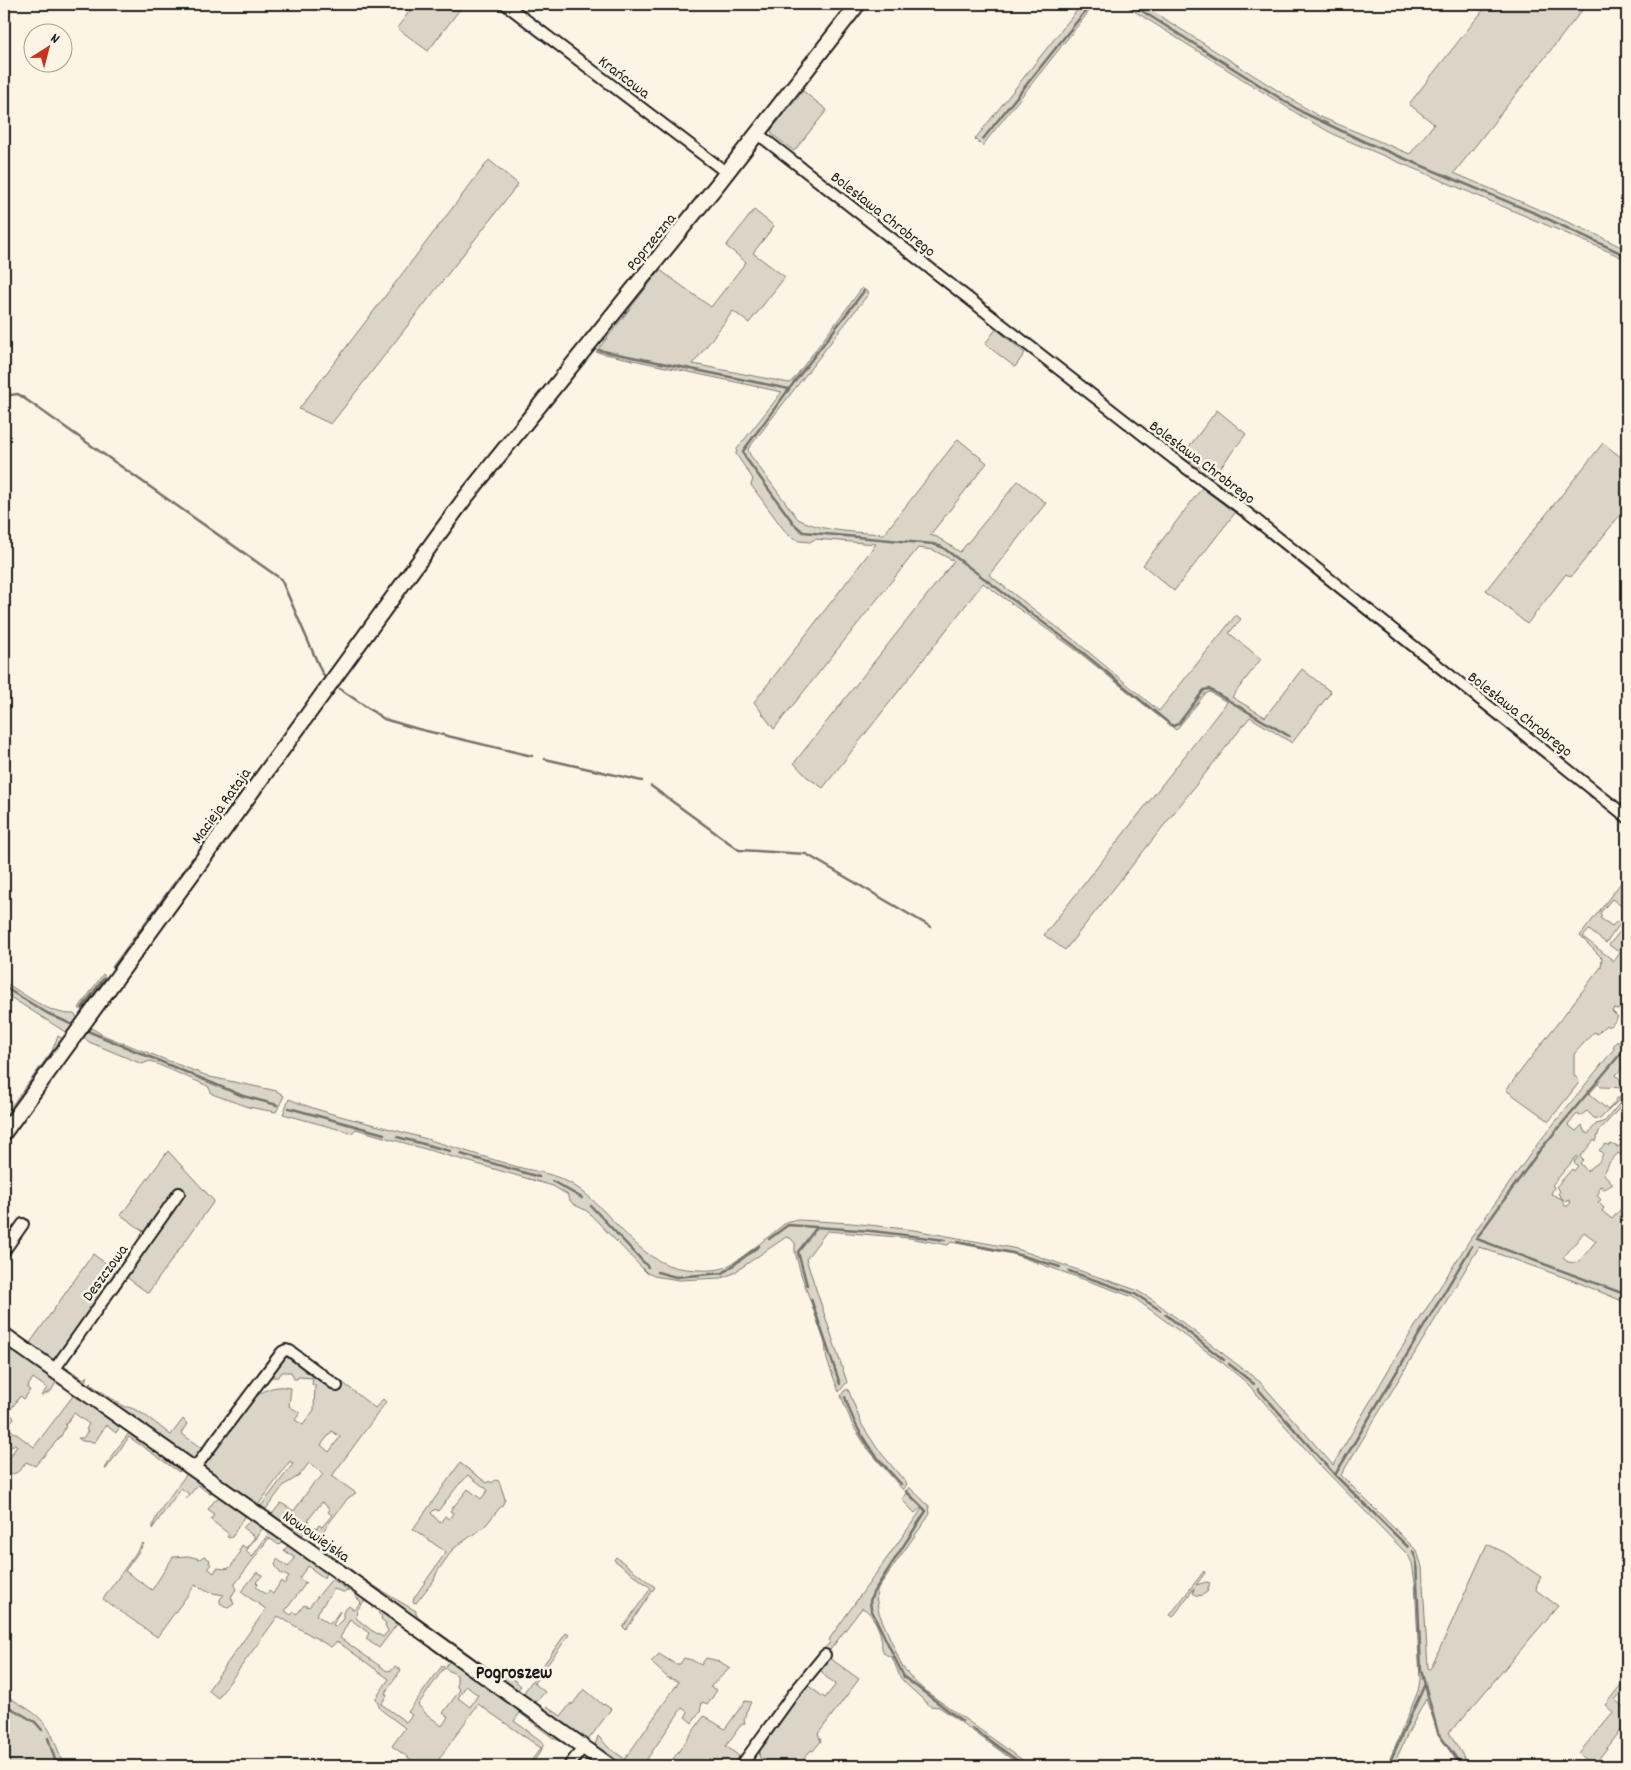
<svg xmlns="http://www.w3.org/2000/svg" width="1631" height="1770" font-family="Dekko,sans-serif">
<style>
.green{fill:#dbd5c8;stroke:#7c7872;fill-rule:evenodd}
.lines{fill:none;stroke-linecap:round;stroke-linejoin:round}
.stream{stroke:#75726c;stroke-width:2.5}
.street-casing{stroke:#1c1c1c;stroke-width:14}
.secondary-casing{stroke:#1c1c1c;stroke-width:18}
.street{stroke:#fcf5e5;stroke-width:10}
.secondary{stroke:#fcf5e5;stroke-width:14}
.labels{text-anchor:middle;stroke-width:5;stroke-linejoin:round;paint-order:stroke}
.street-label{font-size:16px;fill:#1c1c1c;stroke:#fcf5e5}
.quarter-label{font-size:19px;font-weight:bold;fill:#1c1c1c;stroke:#fcf5e5}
</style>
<rect width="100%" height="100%" fill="#fcf5e5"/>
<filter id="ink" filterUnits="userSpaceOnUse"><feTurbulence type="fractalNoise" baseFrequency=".02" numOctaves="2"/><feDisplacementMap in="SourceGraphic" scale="10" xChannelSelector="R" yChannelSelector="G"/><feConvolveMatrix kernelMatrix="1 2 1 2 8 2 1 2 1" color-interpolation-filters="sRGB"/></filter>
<g filter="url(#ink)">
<!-- green -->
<g class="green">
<polygon points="415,4 464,4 428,51 397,28"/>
<polygon points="1082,4 1095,4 982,146 975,139"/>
<polygon points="1123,4 1141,4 1318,116 1410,154 1434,124 1409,104 1488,4 1587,4 1454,173 1593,233 1627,250 1627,260 1610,252 1337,136 1306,119"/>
<polygon points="803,91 827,110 794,151 773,135 771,130"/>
<polygon points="489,160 518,184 331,424 299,409"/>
<path d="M754 210 774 226 753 253 785 277 749 323 733 311 693 364 789 383 793 380 862 288 869 293 748 449 750 455 798 519C824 532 856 532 884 534L958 439 987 463 930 535 937 537 960 552 1018 481 1046 503 989 575 1079 644 1159 711 1236 615 1241 619 1229 633 1261 659 1232 697 1265 717 1302 669 1331 692 1292 743 1250 717 1065 950 1044 935 1227 702 1210 692 1205 694 1176 730 1076 650 983 583 823 788 807 777 794 763 954 561 933 550 918 548 774 729 754 702 876 544 815 539 810 542 799 541 787 534 751 485 753 479 736 454 737 449 782 392 596 352 660 270 711 307 746 262 726 246Z"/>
<polygon points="996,329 1025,353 1015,367 985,344"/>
<polygon points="1217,410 1246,434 1213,477 1183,455"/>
<polygon points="1603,443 1627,462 1627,506 1571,577 1566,574 1527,624 1486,590"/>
<polygon points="1202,488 1235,513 1174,591 1143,565"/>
<polygon points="1521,739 1627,823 1627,826 1599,801 1590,797 1585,790 1520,741"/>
<polygon points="1627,875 1627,905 1624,908 1612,899 1600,913 1602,916 1600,918 1612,926 1617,921 1620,924 1606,943 1589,930 1583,937 1614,961 1620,953 1609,945 1622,929 1625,931 1627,929 1627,1010 1622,1006 1618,1010 1615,1008 1612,1011 1618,1017 1611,1026 1610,1025 1608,1027 1606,1025 1597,1034 1594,1032 1574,1054 1574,1075 1579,1081 1578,1084 1549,1121 1506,1090 1601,967 1602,958 1580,936"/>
<polygon points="103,974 108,980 87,1010 83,1012 79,1008"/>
<path d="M4 982C25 994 49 1015 74 1014L80 1020 71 1032 67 1033 4 993Z"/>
<polygon points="91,1028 105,1036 210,1077 277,1091 284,1096 276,1112 248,1107 212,1094 208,1086 150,1061 142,1064 89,1042 84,1037"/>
<path d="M1627 1033V1066L1625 1065 1616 1075 1627 1088 1601 1087 1598 1084 1589 1094 1608 1110 1616 1101 1615 1099 1627 1095V1097L1620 1099 1600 1119 1594 1118 1587 1111 1580 1116 1577 1114 1568 1125 1576 1131 1582 1125 1584 1131 1588 1134 1596 1124 1605 1121 1619 1104 1627 1100V1103H1624L1599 1131 1596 1142 1594 1140 1580 1157 1583 1160 1580 1163 1587 1171 1599 1162 1603 1154 1599 1150 1606 1144 1609 1146 1611 1144 1618 1147 1627 1137V1157L1624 1154 1622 1156 1618 1153 1609 1163 1604 1174 1613 1184 1603 1190 1602 1186 1599 1187V1192L1597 1195 1601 1200 1598 1202 1604 1208 1602 1211 1612 1219 1627 1202V1303L1577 1282 1479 1247 1341 1475 1417 1551 1422 1567 1428 1668 1430 1669 1432 1666 1487 1544 1504 1552 1541 1577 1537 1584 1536 1590 1558 1606 1455 1727 1449 1732 1469 1766H1460L1439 1735 1426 1699 1409 1731 1393 1766H1387L1418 1691 1420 1680 1415 1582 1412 1563 1408 1555 1319 1464 1247 1383 1224 1364 1133 1297 1013 1254 951 1242 948 1245 909 1238 827 1231 806 1259 847 1382 839 1392 827 1360 825 1343 801 1274 795 1252V1243L790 1238 786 1237 732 1274 721 1278 679 1280 654 1276 647 1273 587 1211 573 1204 568 1198V1195L553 1186 356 1129 352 1133 283 1114 289 1099C324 1114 362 1121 398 1131 436 1141 474 1154 511 1165 529 1171 549 1172 566 1181 609 1202 635 1265 686 1269 697 1270 709 1271 720 1269 733 1267 775 1231 788 1221L798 1220 851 1223 914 1230 1002 1246 1017 1249 1136 1290 1153 1300 1260 1382 1333 1465 1399 1352 1476 1230 1539 1142 1614 1049 1613 1047 1616 1042H1619ZM1577 1156 1578 1157 1574 1162 1578 1166 1574 1171 1572 1169 1556 1187 1560 1191 1558 1194 1566 1202 1568 1200 1571 1202 1568 1206H1565L1562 1199 1551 1194 1554 1187 1552 1185ZM1584 1232 1596 1241 1582 1258 1576 1263 1568 1262 1563 1258Z"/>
<polygon points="58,1036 63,1039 64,1043 4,1125 4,1116 52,1051"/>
<polygon points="168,1151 214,1201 148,1293 125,1276 153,1238 121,1215"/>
<polygon points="93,1254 117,1272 58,1355 62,1365 84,1379 88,1375 85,1381 81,1382 4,1328 6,1326 30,1343"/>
<path d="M4 1343 57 1381 51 1391 41 1396 47 1388 33 1378 27 1388 30 1390 25 1398 24 1399 20 1396 9 1412 14 1418 7 1427 34 1447 73 1396 78 1399 80 1396 121 1425 116 1433 106 1425 95 1442 82 1441 78 1438H83L88 1431 86 1430 89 1424 74 1413 65 1425 66 1426 61 1436 35 1466 26 1462C21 1471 15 1475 4 1476V1466L17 1446 15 1444 4 1451V1383L7 1377 4 1375Z"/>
<path d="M285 1356 333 1391 342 1382 375 1408 383 1399 386 1402 332 1476 356 1493 348 1498 320 1535 314 1546 307 1543 311 1533 315 1527 317 1528 319 1525 322 1527 332 1515 328 1512 330 1509 322 1502 308 1520 309 1521C302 1528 306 1532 301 1538L294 1534V1529L290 1526 288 1528 275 1520V1516L272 1514 281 1503 294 1511 315 1481 317 1482 323 1474 309 1463 299 1476 284 1485 266 1509 261 1506 293 1464 290 1461 259 1504 255 1501 252 1503 205 1470V1461L244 1408 247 1407C254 1397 265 1388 278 1387 282 1386 288 1388 291 1388L289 1406 300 1413 295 1420 303 1425 314 1410 315 1385H312L313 1378 298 1377 297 1379H294L291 1372H282L278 1377H270ZM332 1431 340 1437 329 1452 321 1445Z"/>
<path d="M92 1382 90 1384 125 1407C137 1406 161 1428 171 1435L183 1419 187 1424 181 1433 205 1451 193 1463 174 1447 172 1443 165 1439 162 1440 134 1419V1416L130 1413 126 1415 87 1386 88 1384Z"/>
<polygon points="848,1389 862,1425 877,1448 907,1484 903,1490 868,1449 853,1426 841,1396 844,1391"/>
<polygon points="129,1433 134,1434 165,1458 167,1457 181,1468 179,1472 129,1437 106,1469 105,1469 112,1455"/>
<path d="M460 1463 487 1483 489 1481 492 1483 495 1480 499 1481 505 1499 503 1504 485 1526 453 1549 437 1572 434 1580 416 1603 413 1602 414 1598 446 1552 413 1529ZM468 1475 488 1490 481 1499 468 1489 450 1511 453 1513 449 1519 445 1516 440 1523 431 1513 435 1509 438 1511 460 1483H461Z"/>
<path d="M188 1472 211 1489 210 1494 198 1485 186 1499 189 1494 181 1488 152 1529C156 1511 177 1488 188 1472Z"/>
<path d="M909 1487 929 1506 930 1514 878 1588 876 1597 879 1613 902 1666 913 1680 924 1690 1031 1766H1021L948 1713 939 1707 930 1706 905 1683 900 1677 892 1657C890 1656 886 1655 885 1654 880 1649 883 1643 881 1638 880 1629 871 1611 862 1608L830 1650 824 1654 821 1651 829 1644 830 1638 922 1509 921 1508 915 1513 902 1500Z"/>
<polygon points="220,1497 245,1515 232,1537 229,1538 227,1537 229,1534 211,1520 214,1514 208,1509 216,1499"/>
<path d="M252 1518 273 1535 275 1534 284 1540 279 1545 269 1538 235 1584V1587L236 1589 231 1597 234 1604 228 1608 220 1603V1599L224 1595 213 1593 195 1585 157 1637 103 1599 143 1543 144 1544 125 1571 152 1590 173 1557 188 1556 200 1559 204 1556 210 1560 209 1563 211 1564 208 1568 214 1573 217 1568C234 1571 230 1565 240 1553L239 1551 242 1545 246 1548 255 1537 243 1528ZM263 1528 269 1533 252 1557 246 1551Z"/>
<path d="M289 1545 326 1572 324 1578 308 1566 299 1578 306 1583 285 1611 291 1615 294 1612 297 1614 304 1605 309 1607 332 1579 349 1591 343 1592 334 1589 316 1615 330 1624 340 1611 333 1625 336 1626 343 1619V1612L349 1606 354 1610 361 1602 354 1595 362 1596 374 1605 372 1609 373 1606 364 1601 357 1610 356 1618 371 1630 383 1637 388 1631 385 1625 386 1623 381 1619 382 1617 378 1613 381 1610 514 1705 519 1712 526 1714 575 1749 574 1751 566 1744 553 1738 520 1713 514 1721 544 1743 541 1751 530 1766H527L541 1748 478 1704 439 1759 436 1766H420L392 1746 405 1728 380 1709 376 1698 389 1679 338 1642 335 1643 331 1647 278 1616 218 1698 208 1690 266 1609 241 1592 257 1572 263 1575 256 1582 258 1584 256 1587 266 1594 269 1591 273 1594 281 1581 284 1584 289 1577 283 1574H281L275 1565 277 1559 288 1567 295 1558 284 1550ZM350 1619 369 1633 366 1639 379 1648 398 1623 449 1662 445 1667 442 1666 408 1712 412 1715 406 1722 381 1704 387 1696 385 1693 401 1670 395 1666 392 1670 387 1671 340 1638ZM444 1668 457 1675V1687L460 1690 443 1713 448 1717 442 1726 424 1712V1711L418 1705ZM466 1686 478 1695 470 1707 458 1698Z"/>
<polygon points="318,1545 361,1577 390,1596 416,1611 416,1614 419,1618 498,1675 502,1669 521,1686 516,1692 477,1665 476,1660 467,1653 464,1655 409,1617 409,1613 403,1609 400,1610 319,1552"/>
<polygon points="616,1557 655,1587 626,1630 623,1627 651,1588 614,1560"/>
<polygon points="1204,1571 1205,1573 1196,1585 1206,1582 1210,1583 1207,1592 1202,1595 1197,1596 1193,1593 1194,1588 1173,1617 1170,1615"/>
<polygon points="566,1633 569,1635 534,1683 545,1692 533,1705 523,1698 525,1691"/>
<polygon points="659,1654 675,1664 680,1664 684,1658 692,1660 701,1665 706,1658 719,1661 730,1668 710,1687 717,1690 708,1704 702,1702 700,1712 692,1723 685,1717 688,1712 682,1708 645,1762 649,1766 618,1766 594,1748 598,1736 609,1748 625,1759 678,1683 678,1681 668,1678 651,1662"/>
<polygon points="827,1656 859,1679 818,1734 821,1741 813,1751 811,1750 798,1766 771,1766 759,1757 760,1750 804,1688 807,1685 825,1698 836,1684 826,1677 819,1668"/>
<polygon points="1627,1677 1627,1685 1615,1700 1627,1710 1627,1727 1623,1732 1621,1730 1594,1765 1596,1766 1593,1766 1579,1753 1613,1712 1605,1705"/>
<polygon points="584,1689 603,1705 604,1704 611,1709 589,1739 580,1740 546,1715 545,1708 547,1706 561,1716 571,1703 572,1705"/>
<path d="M4 1695C44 1717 50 1722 63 1766H4Z"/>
<polygon points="745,1701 751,1702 746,1712 744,1720 745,1723 740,1726 726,1746 739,1756 735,1766 706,1766 710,1758 704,1766 668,1766 704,1716 725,1729"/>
</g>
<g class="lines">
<!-- stream -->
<g class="stream">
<polyline points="1131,4 1302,112 1365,142 1537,214 1627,256"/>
<polyline points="983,139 1091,4"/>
<polyline points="646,262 659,246"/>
<polyline points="598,350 789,389 743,451 745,457 794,524 803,532 933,544 942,547 1076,647 1171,725 1174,726 1179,723 1204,690 1209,689 1289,736"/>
<polyline points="789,389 864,291"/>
<polyline points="4,404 10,395 18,394 281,579 322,673 326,677"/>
<polyline points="460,492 501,442"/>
<polyline points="351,644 452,503"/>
<polyline points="340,689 384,719 418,729 532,756"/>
<polyline points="280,742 331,670"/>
<polyline points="545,759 642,781"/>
<polyline points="651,786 739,850 806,854 931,927"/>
<polyline points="201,847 228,812"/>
<polyline points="113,967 193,858"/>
<polyline points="4,987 47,1013 75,1026"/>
<polyline points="82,1008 104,978"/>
<polyline points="90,1032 243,1096 277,1105"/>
<polyline points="289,1108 384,1134"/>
<polyline points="397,1137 450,1151"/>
<polyline points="461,1154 539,1177"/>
<polyline points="552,1181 582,1198"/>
<polyline points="591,1206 648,1267"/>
<polyline points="769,1239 788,1225 872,1231 945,1240"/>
<polyline points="1476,1239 1540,1150 1627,1046"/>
<polyline points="1477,1239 1627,1295"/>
<polyline points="958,1242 1013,1253 1060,1267"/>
<polyline points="1069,1271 1135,1294 1160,1310"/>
<polyline points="657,1272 676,1277 723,1273 759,1246"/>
<polyline points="807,1285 798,1252 817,1227"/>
<polyline points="811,1299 840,1384"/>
<polyline points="1165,1314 1224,1360"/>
<polyline points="1229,1364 1254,1384"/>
<polyline points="1258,1389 1335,1475 1408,1547"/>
<path d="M845 1397C857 1436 874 1455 901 1484"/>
<polyline points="1335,1475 1472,1246"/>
<polyline points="906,1491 926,1511 873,1593 870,1601 871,1609 904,1677 962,1721"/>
<polyline points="1413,1552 1416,1559 1421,1670 1438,1733 1462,1766"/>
<polyline points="4,1704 35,1722 42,1730"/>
<polyline points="972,1728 1025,1766"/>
<polyline points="48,1738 57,1766"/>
<polyline points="1388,1766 1425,1684"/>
</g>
<!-- street casing -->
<g class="street-casing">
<g id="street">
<polyline points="505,4 727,173"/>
<polyline points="758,134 1174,459 1246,512 1627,817"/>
<polyline points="4,1251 23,1224"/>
<polyline points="54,1370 179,1193"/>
<polyline points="194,1469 282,1352 286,1350 290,1351 337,1386"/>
<polyline points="569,1766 583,1747"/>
<polyline points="741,1766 793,1694 825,1655"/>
</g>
</g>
<!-- secondary casing -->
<g class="secondary-casing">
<g id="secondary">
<polyline points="4,1133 465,498 717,185 858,4"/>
<polyline points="4,1335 335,1569 610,1766"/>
</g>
</g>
<!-- street -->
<use href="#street" class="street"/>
<!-- secondary -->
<use href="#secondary" class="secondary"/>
</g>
</g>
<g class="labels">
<!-- street labels -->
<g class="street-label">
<text transform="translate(625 76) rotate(37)" y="6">Krańcowa</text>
<text transform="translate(884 213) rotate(38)" y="6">Bolesława Chrobrego</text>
<text transform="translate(650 241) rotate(-51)" y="6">Poprzeczna</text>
<text transform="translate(1203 461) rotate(37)" y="6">Bolesława Chrobrego</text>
<text transform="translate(1521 713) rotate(38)" y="6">Bolesława Chrobrego</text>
<text transform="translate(220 805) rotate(-54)" y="6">Macieja Rataja</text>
<text transform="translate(104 1272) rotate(-54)" y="6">Deszczowa</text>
<text transform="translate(317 1535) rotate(35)" y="6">Nowowiejska</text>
</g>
<!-- quarter labels -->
<g class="quarter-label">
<text x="514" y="1678">Pogroszew</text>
</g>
</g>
<!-- margin -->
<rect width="1631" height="1770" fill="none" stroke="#fcf5e5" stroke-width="20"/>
<rect x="10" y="10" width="1611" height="1750" fill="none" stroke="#1c1c1c" stroke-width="2" filter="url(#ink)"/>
<!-- north arrow -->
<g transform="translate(48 48) rotate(36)"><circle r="24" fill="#fcf5e5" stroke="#a29e95"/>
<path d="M0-4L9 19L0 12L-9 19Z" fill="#c8321e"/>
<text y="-8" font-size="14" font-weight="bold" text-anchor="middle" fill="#1c1c1c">N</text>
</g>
</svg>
